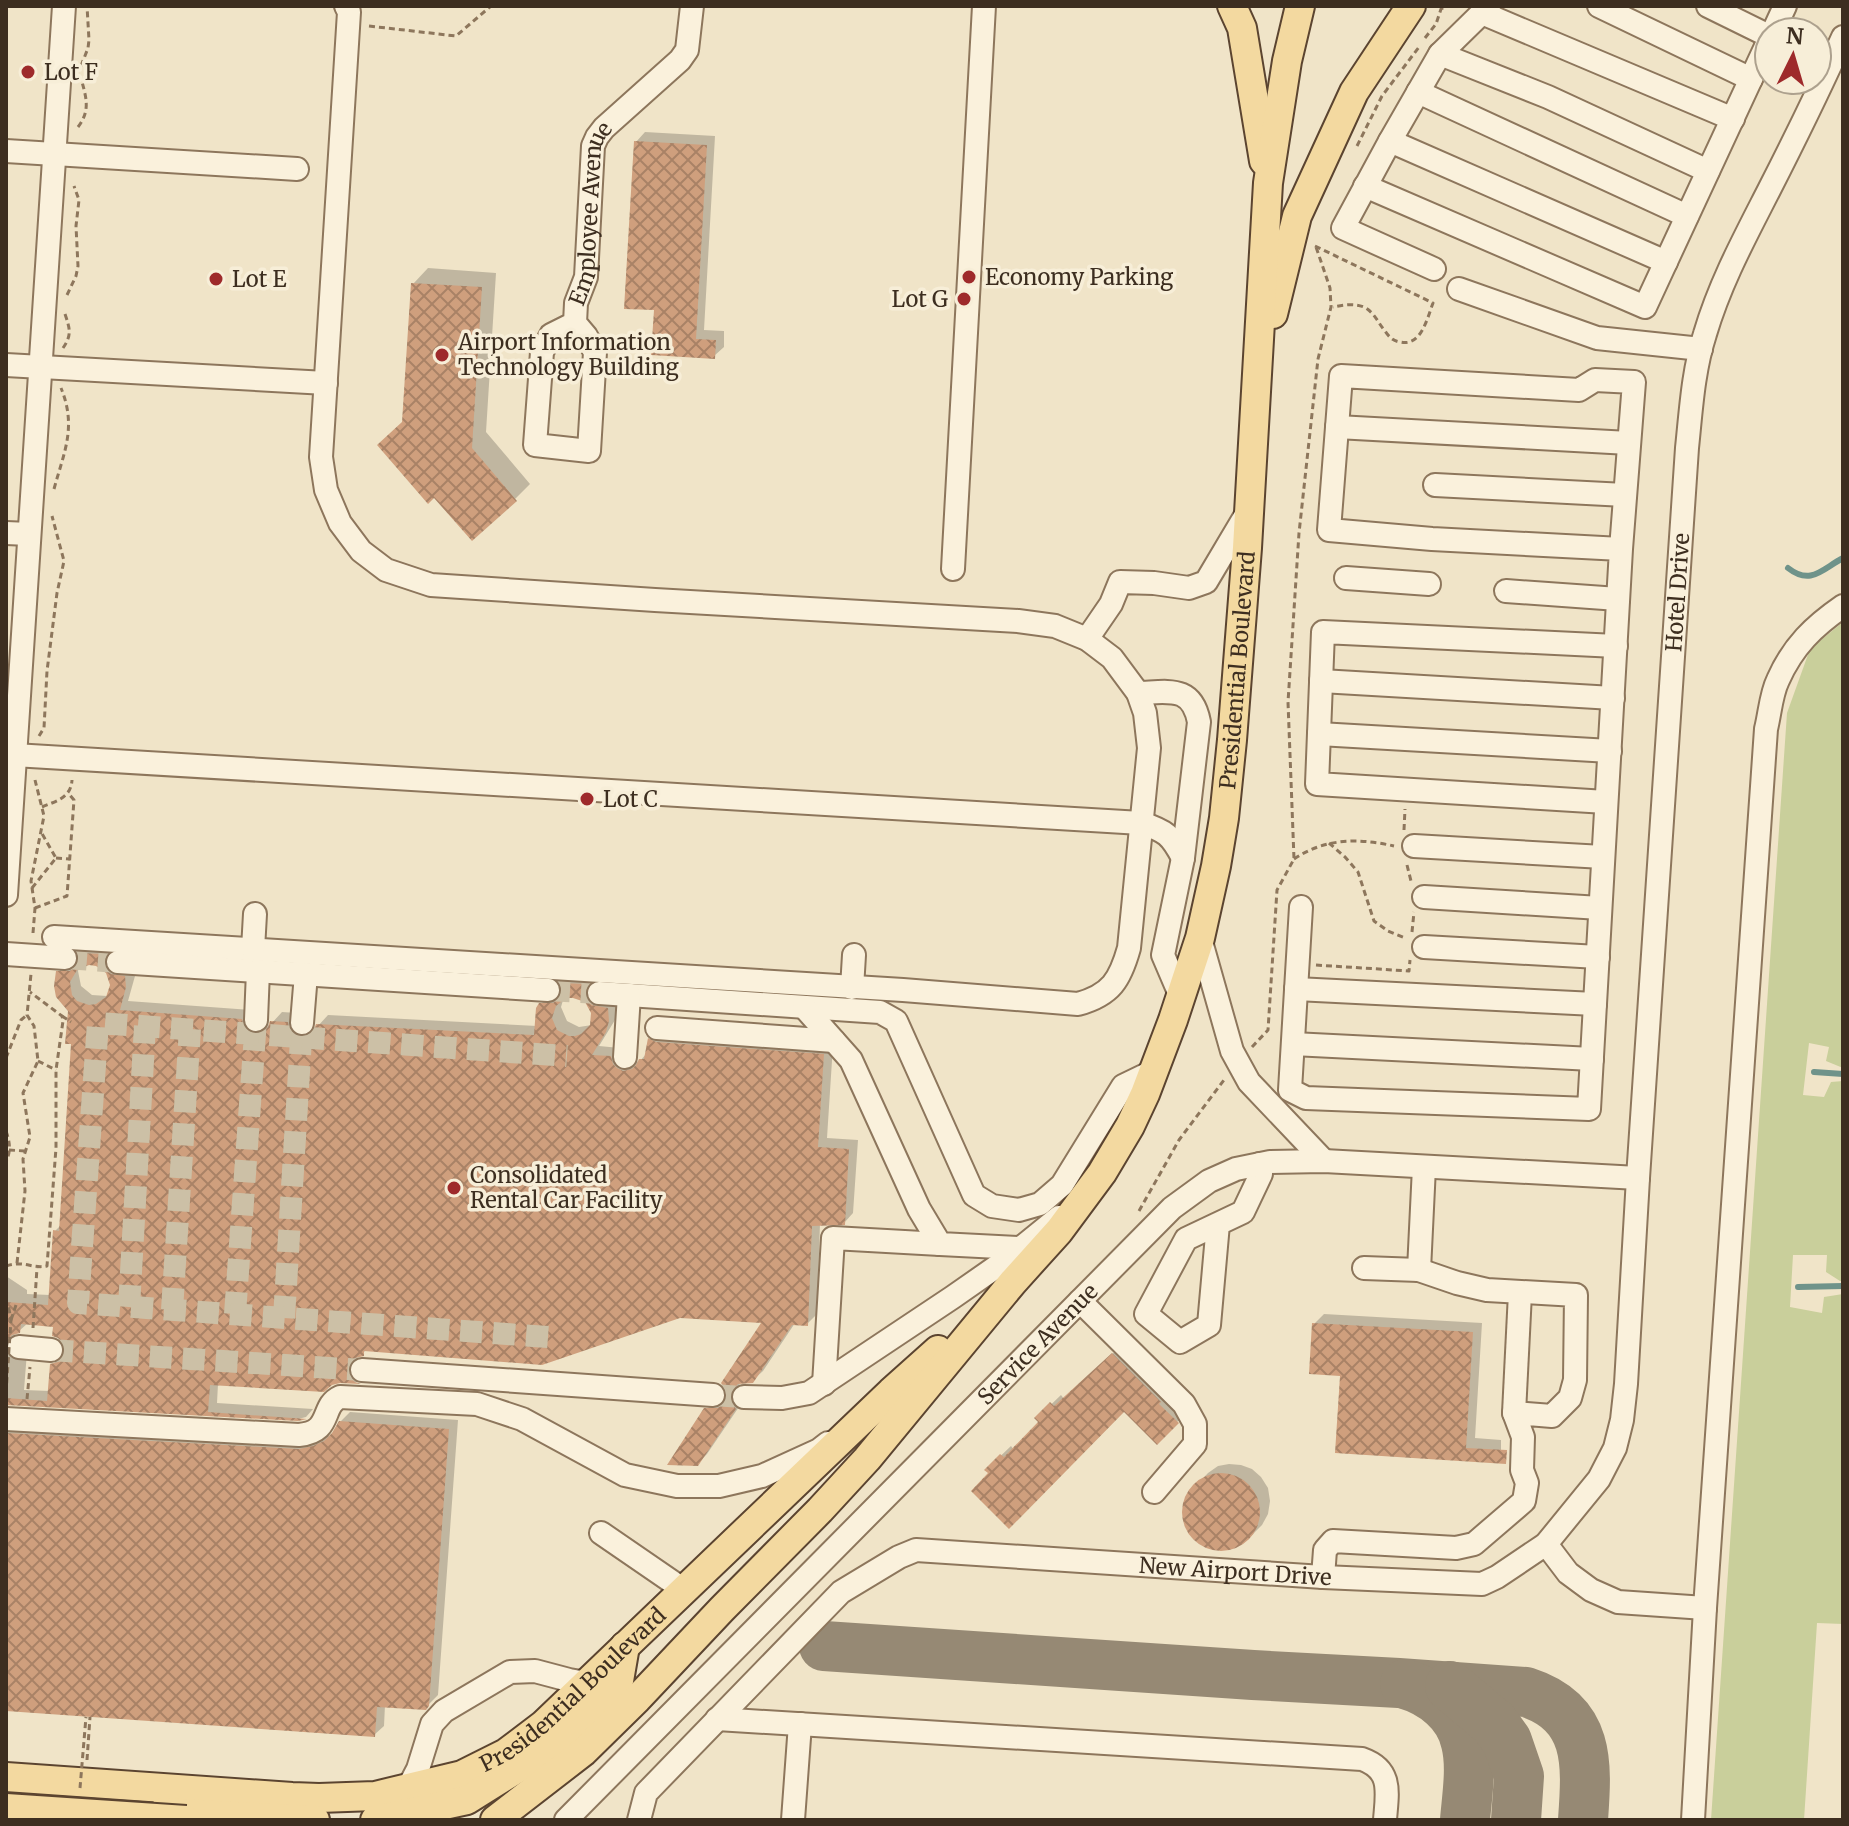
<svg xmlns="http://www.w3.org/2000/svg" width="1849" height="1826" font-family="Merriweather,serif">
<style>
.grass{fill:#c9cf9b}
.shadow{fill:#0003;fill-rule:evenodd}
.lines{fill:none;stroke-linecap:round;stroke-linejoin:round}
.stream{stroke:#6f938a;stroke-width:6}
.taxiway{stroke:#968974;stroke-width:50}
.building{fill:url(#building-cross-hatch);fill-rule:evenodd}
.minor-tunnel{stroke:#ccc0a6;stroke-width:22;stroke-dasharray:22 11;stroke-linecap:butt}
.minor-casing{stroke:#8d765c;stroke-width:26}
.major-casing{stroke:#5b4430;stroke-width:32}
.path{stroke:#8d765c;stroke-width:3;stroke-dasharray:6 4;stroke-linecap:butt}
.minor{stroke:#faf1dc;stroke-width:22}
.major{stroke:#f3d9a0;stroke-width:28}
.major-bridge-casing{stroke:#5b4430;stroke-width:32;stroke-linecap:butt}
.path-bridge{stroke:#8d765c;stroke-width:3;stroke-dasharray:6 4;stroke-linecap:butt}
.major-bridge{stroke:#f3d9a0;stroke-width:28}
.poi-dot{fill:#9e2a2b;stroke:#f7eed8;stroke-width:3}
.labels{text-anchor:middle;stroke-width:7;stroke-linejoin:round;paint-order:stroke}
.poi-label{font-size:22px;fill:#3d2e20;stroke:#f7eed8;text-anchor:start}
.street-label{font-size:22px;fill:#3d2e20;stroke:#f7eed8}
</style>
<defs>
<pattern id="building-cross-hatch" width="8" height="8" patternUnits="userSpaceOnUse" patternTransform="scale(2)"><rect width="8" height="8" fill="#cf9f7d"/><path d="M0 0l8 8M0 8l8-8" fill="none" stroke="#a98266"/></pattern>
</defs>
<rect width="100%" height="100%" fill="#f0e4c8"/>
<!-- grass -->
<polygon class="grass" points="1843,622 1843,1068 1826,1061 1829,1047 1809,1043 1803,1095 1824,1097 1831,1082 1843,1081 1843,1281 1840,1281 1826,1272 1827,1255 1793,1255 1790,1307 1822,1313 1824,1297 1843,1294 1843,1624 1817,1623 1804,1820 1711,1820 1787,713 1810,649"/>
<!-- shadow -->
<g class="shadow">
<polygon points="645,132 715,136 704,330 724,331 724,347 714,356 656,309 636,142"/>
<polygon points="428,268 496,273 486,432 530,484 515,499 404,421 413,284"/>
<path d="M89 944 113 951 115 959 134 967 135 976 128 1001 251 1010 265 1025 271 1024 282 1012 297 1013 303 1025 312 1028 317 1027 328 1015 537 1026 540 1005 550 995 563 994V983L572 974 596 975 594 982 596 990 617 999 618 1010 615 1020 599 1046 620 1048 634 1062 640 1061 647 1053 650 1039 659 1030 833 1045 827 1138 858 1140 853 1213 844 1223H820L817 1314 807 1324 795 1323 763 1371 752 1381 740 1382 739 1387 741 1395 745 1398 707 1454 697 1464 706 1410 716 1400 728 1399 764 1321 679 1316 368 1349 357 1357 359 1367 369 1374 361 1382 218 1384 217 1403 313 1409 306 1417 298 1419 6 1403V1276L27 1290V1294L50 1295 55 1231 61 1225 73 1042 70 1011 58 972 68 963 80 962V953ZM96 964 107 972 111 978 110 994 107 996 92 995 81 986 78 971 80 965ZM574 995 586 1001 593 1012 592 1025 579 1027 567 1021 561 1007 564 997ZM28 1323 55 1325 67 1351 66 1354 62 1355 52 1365 50 1391 24 1390 27 1352 16 1344 14 1336 15 1332 19 1331Z"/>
<polygon points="1324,1314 1482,1323 1475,1438 1501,1440 1501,1451 1337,1451 1342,1375 1314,1324"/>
<polygon points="1122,1345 1186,1413 1157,1442 1124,1409 991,1473 987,1469 1011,1446 1014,1450 1041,1422 1037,1418 1061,1395 1064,1399"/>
<polygon points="350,1412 458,1420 438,1695 425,1708 385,1705 384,1726 374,1735 6,1709 6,1419 309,1440 324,1438 335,1433 340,1422"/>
<polygon points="1229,1464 1241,1465 1252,1469 1261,1477 1268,1488 1270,1501 1268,1514 1262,1525 1251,1536 1241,1544 1229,1549 1216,1550 1204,1546 1194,1538 1187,1527 1184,1516 1184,1504 1189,1493 1208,1473 1218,1466"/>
</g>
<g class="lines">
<!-- stream -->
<g class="stream">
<path d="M1788 568C1811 586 1822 569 1843 558"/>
<polyline points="1814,1072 1843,1074"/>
<polyline points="1798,1287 1843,1286"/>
</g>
<!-- taxiway -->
<g class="taxiway">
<path d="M824 1646 1253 1675 1399 1683 1526 1692C1591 1713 1587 1764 1583 1820"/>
<path d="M1405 1684C1433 1692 1460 1713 1466 1743 1472 1767 1467 1796 1465 1820"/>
<polyline points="1450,1686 1494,1723 1507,1741 1519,1776 1516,1820"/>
</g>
</g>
<!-- building -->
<g class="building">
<polygon points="634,141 707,145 696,339 716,340 715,359 651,355 654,310 624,309"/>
<polygon points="411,283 482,287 472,448 517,501 472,541 434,498 428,504 377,445 402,422"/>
<path d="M78 953 106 954 104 962 106 969 111 974 125 976 126 987 120 1010 242 1019 244 1027 249 1032 255 1034 263 1032 268 1027 270 1021 288 1022 289 1028 293 1034 302 1037 307 1036 313 1032 316 1024 534 1035 536 1008 539 1003H553L559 998 562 992 560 983 588 984 585 993 587 1000 592 1005 608 1008 609 1021 606 1032 592 1055 611 1056 613 1064 617 1068 623 1071 632 1069 636 1065 639 1059H644L648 1038 656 1042 824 1054 818 1147 849 1149 845 1225 812 1226 808 1326 792 1325 753 1383 738 1384 733 1389 730 1397 732 1404 736 1409 698 1466 667 1465 704 1408H718L725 1402 727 1395 726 1390 721 1383 761 1323 680 1318 542 1365 364 1351V1356L355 1358 351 1362 348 1368 350 1377 355 1382 361 1384 340 1383 332 1385 324 1392 210 1385 208 1412 307 1419 298 1421 6 1405V1398L47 1401 50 1364 58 1362 62 1359 65 1352 63 1344 58 1338 52 1336 53 1327 21 1324 20 1333 12 1335 6 1343V1302L48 1305 53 1230 59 1231 71 1044H65L68 1011 56 997 54 986 56 971H70L76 966 79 960ZM89 965 96 966 106 973 110 985 106 997 96 1004 89 1005 77 1001 72 995 70 982 77 970ZM566 998H573L585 1002 591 1013 590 1025 581 1034 575 1036H569L557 1030 552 1018 556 1006Z"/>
<polygon points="1312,1323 1473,1332 1466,1448 1507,1450 1506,1464 1335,1453 1340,1376 1309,1374"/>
<polygon points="1112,1353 1161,1402 1159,1404 1179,1423 1157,1445 1124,1412 1009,1529 971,1491 988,1473 984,1470 1000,1454 1004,1457 1038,1422 1034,1418 1050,1402 1054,1406"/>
<polygon points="339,1421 449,1429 429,1706 426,1710 377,1707 375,1737 6,1711 6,1433 299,1449 313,1446 324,1441 332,1433"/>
<circle cx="1221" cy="1512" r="39"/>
</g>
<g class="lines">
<!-- minor-tunnel -->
<g class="minor-tunnel">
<polyline points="65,958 118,962"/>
<polyline points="548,990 599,993"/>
<polyline points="129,1307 145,1026"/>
<polyline points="172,1310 190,1029"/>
<polyline points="235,1314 256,1020"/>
<polyline points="284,1318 302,1023"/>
<polyline points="548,1337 78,1303 98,1023 567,1056"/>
<polyline points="51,1350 362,1370"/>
<polyline points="713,1395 744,1397"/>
</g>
<!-- minor casing -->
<g class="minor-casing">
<g id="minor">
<polyline points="1599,6 1751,79"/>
<polyline points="1708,6 1769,36"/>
<polyline points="1482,13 1733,119"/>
<polyline points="1773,32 1785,6"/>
<polyline points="1440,54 1548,97 1708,171"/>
<polyline points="1418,92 1687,216"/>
<polyline points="1390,141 1666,262"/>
<polyline points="6,151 297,169"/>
<polyline points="1365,186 1645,307 1769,40"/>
<polyline points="1434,269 1343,228 1390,141 1440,54 1489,6"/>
<polyline points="1459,289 1597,338 1701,349"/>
<path id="s1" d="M575 323 551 335 542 352 535 445 589 451 595 352 586 336 575 323 576 303 586 277 593 146 597 137 604 128 680 60 687 50 692 6"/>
<polyline points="6,365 326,383"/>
<polyline points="1337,427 1629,443"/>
<polyline points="1435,485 1625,495"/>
<polyline points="6,533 29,534"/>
<polyline points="953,569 984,6"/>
<polyline points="1346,578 1429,584"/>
<polyline points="1506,591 1618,599"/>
<polyline points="1087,639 1111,604 1120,582 1154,583 1189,588 1206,582 1247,513"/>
<polyline points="1321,681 1613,698"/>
<path d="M1138 693C1169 692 1192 685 1199 722L1183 858 1163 955 1181 997"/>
<polyline points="1319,734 1610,751"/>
<path d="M14 755 1141 823C1166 831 1171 835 1183 858"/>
<polyline points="1606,802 1317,784 1323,632 1616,646"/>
<polyline points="1414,846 1603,857"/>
<polyline points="6,895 64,6"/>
<polyline points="1424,897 1600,908"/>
<polyline points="1301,907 1290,1090 1306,1098 1589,1109 1621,549 1634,382 1595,380 1579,390 1341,376 1329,530 1432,539 1621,549"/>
<path d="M54 937 903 990 1078 1004C1111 995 1120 980 1129 948L1149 748 1145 713 1138 693 1112 658 1087 639 1055 626 1018 621 655 600 431 585 386 570 361 551 340 523 326 490 321 457 349 12 346 6"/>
<polyline points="1200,938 1232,1051 1249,1082 1324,1161"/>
<polyline points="1424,947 1598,957"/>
<polyline points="253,949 255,914"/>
<polyline points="6,954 65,958"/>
<polyline points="118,962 548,990"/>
<polyline points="852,988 854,955"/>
<polyline points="1296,989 1595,1004"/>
<polyline points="599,993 880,1012 896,1021 974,1195 992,1206 1019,1210 1040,1204 1062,1185 1123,1086 1154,1071"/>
<polyline points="804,1007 851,1060 919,1209 940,1244 1020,1248"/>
<polyline points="256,1020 258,971"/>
<polyline points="302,1023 306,974"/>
<polyline points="657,1028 834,1041"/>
<polyline points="1293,1044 1592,1059"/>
<polyline points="625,1057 629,995"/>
<polyline points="1218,1224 1209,1325 1180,1342 1146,1314 1186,1239 1243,1212 1261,1174 1260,1164"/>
<polyline points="1419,1270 1424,1167"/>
<polyline points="1080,1301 1184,1404 1195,1424 1195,1444 1154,1492"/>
<polyline points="19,1347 51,1350"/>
<polyline points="362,1370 713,1395"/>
<polyline points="824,1384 833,1238 940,1244"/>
<polyline points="744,1397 782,1398 809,1393 953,1297 1006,1260 1059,1217"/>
<polyline points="1514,1413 1520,1293"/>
<path d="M6 1419 299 1435C333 1432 320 1406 340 1397L477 1404 522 1419 625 1475 677 1486H719L762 1476 819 1450 828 1443"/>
<polyline points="601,1533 684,1590"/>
<polyline points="1546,1544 1568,1573 1591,1590 1618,1602 1705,1608"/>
<polyline points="1323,1577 1325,1550 1333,1541 1456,1548 1474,1544 1524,1501 1527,1483 1522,1470 1523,1437 1514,1413 1552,1416 1570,1398 1575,1380 1576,1295 1487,1290 1457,1283 1419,1270 1364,1268"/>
<path d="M717 1719 1362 1759C1393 1770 1387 1793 1385 1820"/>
<polyline points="407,1790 418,1769 432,1724 444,1711 510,1672 535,1671 569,1680 587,1683"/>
<path id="s2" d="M566 1820 1172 1208 1209 1181 1236 1169 1270 1162 1324 1161 1638 1178"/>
<path id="s3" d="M639 1820 646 1793 841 1592 899 1557 916 1550 1323 1577 1482 1584 1497 1577 1546 1544 1599 1479 1615 1448 1622 1420 1626 1384 1638 1178 1687 448C1691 410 1693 371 1705 334 1720 283 1745 237 1769 190 1795 139 1820 88 1843 37"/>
<polyline points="793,1820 800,1724"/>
<path d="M1693 1820 1705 1608 1766 729C1770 713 1771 694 1778 680 1793 646 1814 626 1843 606"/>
</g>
</g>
<!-- major casing -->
<g class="major-casing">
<g id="major">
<polyline points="1232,6 1242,28 1264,161"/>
<polyline points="1273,314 1297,216 1354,92 1411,6"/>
<path id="s4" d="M6 1777 292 1797 319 1798 375 1796 462 1775 506 1753 543 1725 891 1392 938 1350"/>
<polyline points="163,1812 315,1820"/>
<polyline points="375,1820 467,1800 542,1753 619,1681 625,1646"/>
<path id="s5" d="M495 1820 583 1752 637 1699 722 1609 820 1510 867 1459 1013 1282 1059 1231 1102 1173 1130 1126 1145 1094 1173 1020 1200 938 1216 866 1224 818 1232 740 1247 548 1268 183 1287 61 1300 6"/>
</g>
</g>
<!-- path -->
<g class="path">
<polyline points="369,26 456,36 491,6"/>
<polyline points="1425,38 1436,24 1441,9 1447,6"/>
<polyline points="81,66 88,48 89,40 87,6"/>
<path d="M78 127C91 110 86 97 81 78"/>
<polyline points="1357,146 1382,96 1419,47"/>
<path d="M1315 246 1433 303C1427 319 1421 347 1400 342 1393 341 1389 337 1385 331 1378 323 1375 313 1364 307 1354 303 1343 305 1333 307"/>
<polyline points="67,295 76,276 78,266 76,226 79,200 74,186"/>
<path d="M63 348C72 335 70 329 65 314"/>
<path d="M54 489C64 452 77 427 61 388"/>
<polyline points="39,736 44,728 47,671 57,593 64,561 52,516"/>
<path d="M42 807C56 801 71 798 72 780"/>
<polyline points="1404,830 1405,809"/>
<polyline points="1329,843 1345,857 1358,872 1374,921 1388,931 1405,938"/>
<polyline points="56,858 70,859"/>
<path d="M1294 859C1325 838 1359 838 1394 846"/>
<polyline points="1407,865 1411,881"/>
<polyline points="32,888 56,858 41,832"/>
<polyline points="35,908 67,896 74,800 69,794"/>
<polyline points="1412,932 1414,912"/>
<polyline points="33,933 35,908 31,881 44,816 35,780"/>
<polyline points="1316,965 1409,971 1410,960"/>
<polyline points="62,1016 71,1022"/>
<polyline points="1252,1047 1268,1030 1277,890 1294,859 1288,702 1299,533 1318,359 1331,307 1330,288 1315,244"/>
<polyline points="6,1058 21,1020 27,1015"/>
<polyline points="38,1061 56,1070"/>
<path d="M6 1131C10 1142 11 1151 6 1162"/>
<polyline points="9,1150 25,1151"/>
<polyline points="1139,1211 1179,1140 1224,1080"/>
<polyline points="17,1263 25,1191 23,1159 30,1137 23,1093 38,1061 34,1026 27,1015 31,974"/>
<path d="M6 1266C25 1260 31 1269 47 1266L56 1148V1070L63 1021 62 1016 30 992"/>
<polyline points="11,1320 16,1305"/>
<polyline points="33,1328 37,1268"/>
<polyline points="27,1399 30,1367"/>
<polyline points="87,1760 90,1717"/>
</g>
<!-- minor -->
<use href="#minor" class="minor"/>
<!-- major -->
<use href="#major" class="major"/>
<!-- major-bridge casing -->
<g class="major-bridge-casing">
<polyline id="major-bridge" points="6,1808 186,1820"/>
</g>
<!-- path-bridge -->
<g class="path-bridge">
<polyline points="6,1393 11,1320 8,1304"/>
<polyline points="80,1788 86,1717"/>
</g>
<!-- major-bridge -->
<use href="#major-bridge" class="major-bridge"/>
</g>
<!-- markers -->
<g class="poi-dot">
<circle cx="28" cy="72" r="8"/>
<circle cx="969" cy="277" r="8"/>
<circle cx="216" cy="279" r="8"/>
<circle cx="964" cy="299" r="8"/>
<circle cx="442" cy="355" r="8"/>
<circle cx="587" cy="799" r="8"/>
<circle cx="454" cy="1188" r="8"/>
</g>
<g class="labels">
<!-- poi labels -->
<g class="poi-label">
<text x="44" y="80">Lot F</text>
<text x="985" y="285">Economy Parking</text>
<text x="232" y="287">Lot E</text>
<text x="948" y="307" text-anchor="end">Lot G</text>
<text x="458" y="350">Airport Information<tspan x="458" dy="25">Technology Building</tspan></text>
<text x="603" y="807">Lot C</text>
<text x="470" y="1183">Consolidated<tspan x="470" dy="25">Rental Car Facility</tspan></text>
</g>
<!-- street labels -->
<g class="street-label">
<text dy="8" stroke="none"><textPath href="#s1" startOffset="440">Employee Avenue</textPath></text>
<text dy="8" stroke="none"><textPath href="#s3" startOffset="2014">Hotel Drive</textPath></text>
<text dy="8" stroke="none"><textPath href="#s5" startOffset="1416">Presidential Boulevard</textPath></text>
<text dy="8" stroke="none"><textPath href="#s2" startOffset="670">Service Avenue</textPath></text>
<text dy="8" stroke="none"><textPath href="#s3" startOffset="714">New Airport Drive</textPath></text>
<text dy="8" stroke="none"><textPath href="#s4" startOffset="600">Presidential Boulevard</textPath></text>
</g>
</g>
<!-- border -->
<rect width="1849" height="1826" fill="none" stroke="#3d2e20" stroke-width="16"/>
<!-- north arrow -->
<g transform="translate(1793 56) rotate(5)"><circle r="38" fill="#f7eed8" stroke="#ada18e" stroke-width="2"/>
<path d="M0-6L14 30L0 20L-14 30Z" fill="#9e2a2b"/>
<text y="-12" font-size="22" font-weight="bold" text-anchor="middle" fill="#3d2e20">N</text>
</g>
</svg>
